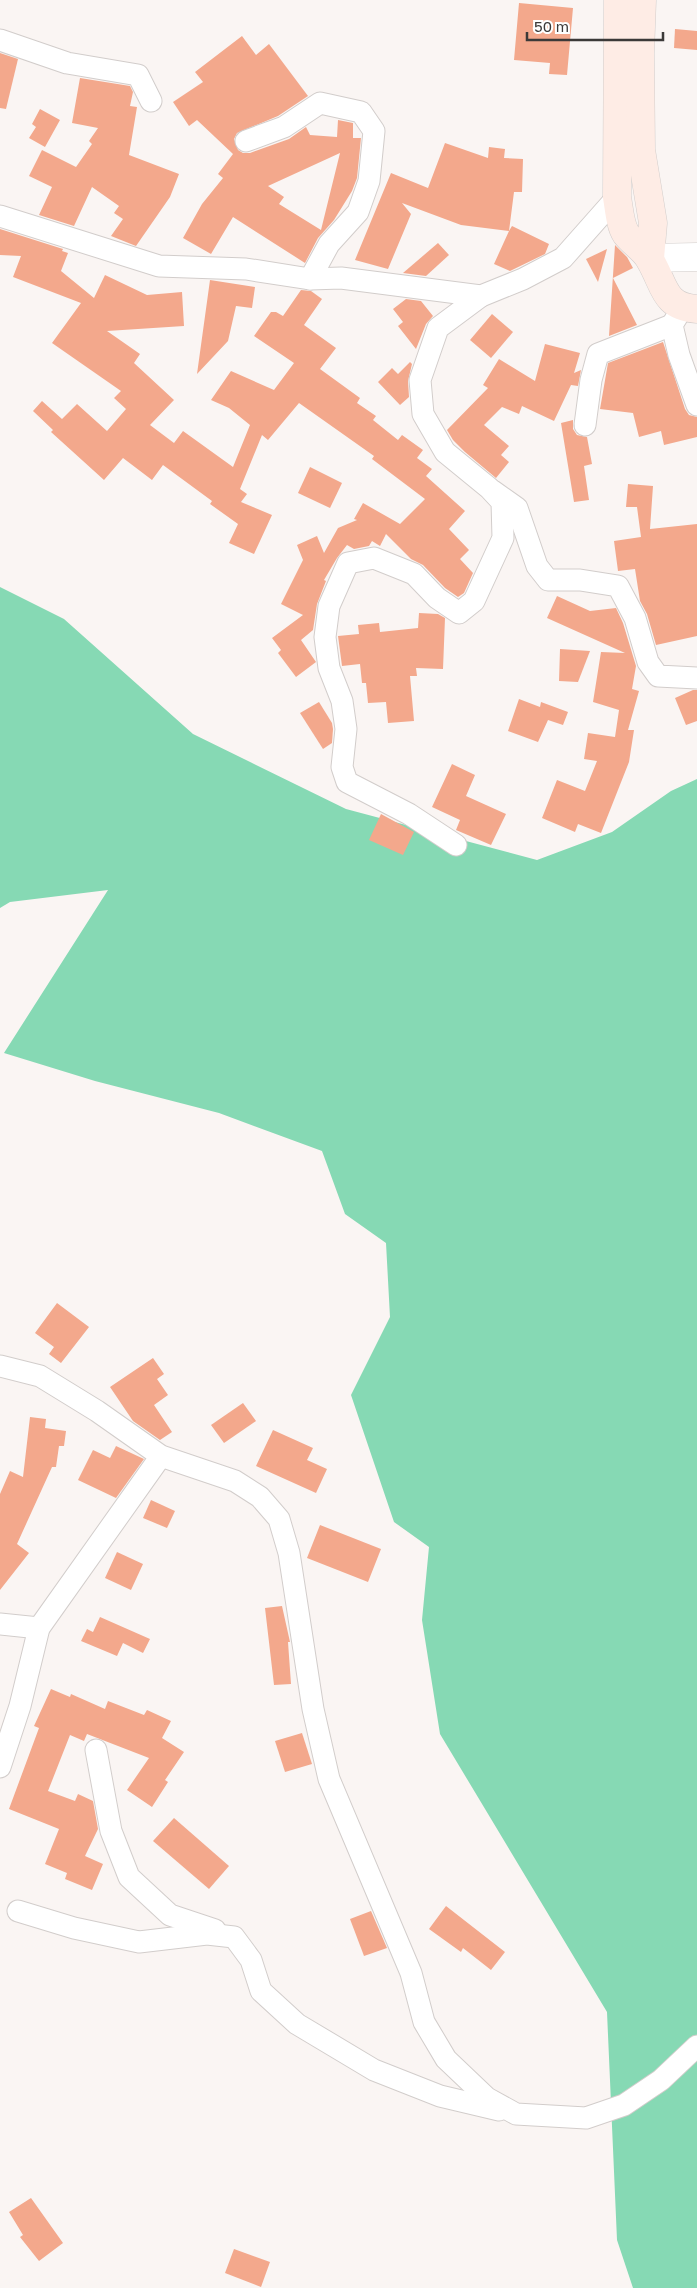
<svg xmlns="http://www.w3.org/2000/svg" width="697" height="2288" font-family="'Golos Text',sans-serif">
<style>
.forest{fill:#86d9b4}
.building{fill:#f3a88c;fill-rule:evenodd}
.lines{fill:none;stroke-linecap:round;stroke-linejoin:round}
.minor-casing{stroke:#d2cdcb;stroke-width:23}
.tertiary-casing{stroke:#d2cdcb;stroke-width:29}
.secondary-casing{stroke:#d2cdcb;stroke-width:29}
.minor{stroke:#fff;stroke-width:21}
.tertiary{stroke:#fff;stroke-width:28}
.secondary{stroke:#feece5;stroke-width:28}
</style>
<rect width="100%" height="100%" fill="#faf5f3"/>
<!-- forest -->
<polygon class="forest" points="0,587 64,619 193,734 346,809 537,860 612,832 671,791 697,779 697,2288 633,2288 617,2240 607,2012 440,1734 422,1620 429,1547 394,1522 351,1395 390,1317 386,1243 345,1214 322,1151 219,1113 95,1081 4,1053 108,890 10,902 0,908"/>
<!-- building -->
<g class="building">
<polygon points="519,3 573,8 567,75 549,74 550,63 514,60"/>
<polygon points="675,29 697,31 697,50 674,48"/>
<path d="M242 36 256 55 269 44 308 96 278 116 237 133 234 139 238 150 243 153H250L289 139 306 127 310 135 337 137 338 120 353 123V138H361L357 178 352 191 334 220 318 238 305 263 233 217 211 254 183 238 202 204 223 178 218 174 233 154 197 120 189 126 173 102 203 82 195 72ZM340 153 321 230 279 204 284 197 268 186Z"/>
<polygon points="0,53 18,59 6,109 0,108"/>
<polygon points="80,78 130,86 133,92 130,106 137,107 129,155 179,174 170,197 136,246 111,236 123,219 114,213 119,206 92,187 74,226 39,215 52,187 29,176 42,150 76,167 92,144 89,141 98,128 72,123"/>
<polygon points="40,109 60,120 45,147 29,138 36,127 32,124"/>
<polygon points="445,143 488,158 489,147 505,149 504,158 523,159 522,192 514,192 509,231 512,226 549,244 545,254 510,271 494,264 509,231 461,225 402,203 411,214 388,269 355,260 391,173 428,188"/>
<polygon points="0,229 63,249 62,251 68,253 61,271 94,298 105,275 147,295 182,292 184,326 107,331 140,354 134,363 174,400 150,425 174,443 183,431 233,467 250,425 229,408 211,400 231,371 274,390 294,363 254,336 271,312 276,312 283,316 301,290 311,291 322,299 304,325 336,348 320,369 360,398 357,403 376,416 373,420 398,440 402,435 423,450 417,458 432,469 426,476 465,511 449,529 469,550 460,559 473,573 464,593 458,597 445,588 423,565 411,559 386,534 380,546 372,541 369,546 354,549 347,545 337,558 324,580 326,581 317,604 313,630 301,640 316,662 296,677 278,653 281,650 272,638 303,615 281,604 303,560 297,545 317,536 324,553 338,528 357,520 354,519 363,503 400,524 425,499 372,459 374,456 299,403 268,440 262,435 240,489 247,494 241,502 272,515 254,554 229,543 238,524 210,504 212,501 163,465 152,480 123,458 104,480 51,432 53,430 33,411 42,401 62,419 77,404 107,431 126,409 114,398 121,391 52,343 81,303 13,277 21,256 0,255"/>
<polygon points="438,243 449,255 426,276 403,273"/>
<polygon points="615,245 627,257 633,268 613,278 637,325 609,336"/>
<polygon points="607,249 598,282 586,259"/>
<polygon points="210,280 255,287 252,308 236,306 228,341 197,374"/>
<polygon points="406,299 421,301 433,316 426,324 416,349 398,326 403,322 393,309"/>
<polygon points="492,314 513,332 491,358 470,340"/>
<polygon points="663,342 685,409 689,415 697,417 697,437 664,445 661,431 639,437 633,413 600,409 608,363"/>
<polygon points="545,344 580,353 574,373 581,370 578,386 571,385 554,421 522,406 519,414 502,407 484,425 509,446 501,455 509,462 496,478 465,452 453,440 447,430 488,388 483,385 499,359 535,381"/>
<polygon points="410,362 412,364 408,381 409,397 400,405 378,382 392,368 398,374"/>
<polygon points="573,420 573,429 577,435 587,437 592,464 584,466 589,500 574,502 561,423"/>
<polygon points="310,467 342,483 330,508 298,493"/>
<polygon points="628,484 653,486 650,529 697,524 697,636 656,645 647,614 640,601 635,569 618,571 614,541 641,537 637,507 626,507"/>
<polygon points="557,596 590,611 616,608 623,623 636,666 632,689 639,691 628,730 634,730 629,762 601,833 578,824 575,832 542,818 557,780 585,791 597,761 584,759 588,733 615,737 619,710 593,702 601,652 625,653 547,618"/>
<polygon points="419,613 438,614 445,618 443,669 416,668 417,676 410,676 414,721 388,723 386,702 368,703 366,683 362,683 360,664 342,666 338,636 359,634 358,625 379,623 380,632 418,628"/>
<polygon points="560,649 590,651 578,682 559,681"/>
<polygon points="693,690 697,690 697,721 686,725 675,698"/>
<polygon points="519,699 540,707 541,702 568,712 563,725 548,720 538,742 508,731"/>
<polygon points="319,702 332,723 333,729 332,743 323,749 300,713"/>
<polygon points="452,764 475,775 466,796 506,814 491,845 456,830 460,820 432,807"/>
<polygon points="381,814 414,832 403,855 369,840"/>
<polygon points="57,1303 89,1327 61,1363 49,1354 54,1347 35,1333"/>
<polygon points="153,1358 164,1374 157,1379 168,1395 154,1405 172,1432 160,1440 133,1421 110,1387"/>
<polygon points="243,1403 256,1421 224,1443 211,1425"/>
<polygon points="30,1417 46,1419 45,1428 66,1431 64,1446 59,1446 56,1467 52,1467 17,1544 29,1553 0,1590 0,1494 10,1471 23,1477"/>
<polygon points="273,1430 313,1448 307,1460 327,1469 316,1493 256,1466"/>
<polygon points="116,1446 144,1459 116,1498 78,1480 93,1450 110,1458"/>
<polygon points="151,1500 175,1511 167,1528 143,1518"/>
<polygon points="320,1525 381,1549 368,1582 307,1558"/>
<polygon points="117,1552 143,1564 131,1590 105,1578"/>
<polygon points="282,1606 290,1642 288,1642 291,1684 274,1685 265,1608"/>
<polygon points="100,1617 150,1639 143,1653 123,1643 117,1656 81,1641 87,1629 93,1632"/>
<polygon points="51,1689 70,1697 71,1694 105,1709 108,1701 144,1715 147,1710 171,1721 162,1738 184,1752 165,1780 168,1782 152,1807 127,1790 149,1758 87,1734 84,1741 70,1735 48,1791 75,1801 78,1794 93,1801 98,1829 85,1856 103,1864 92,1890 65,1879 67,1873 45,1864 59,1829 9,1809 39,1728 34,1726"/>
<polygon points="302,1733 312,1764 285,1772 275,1741"/>
<polygon points="174,1818 229,1866 209,1889 153,1841"/>
<polygon points="446,1906 505,1952 491,1970 463,1948 461,1952 429,1929"/>
<polygon points="371,1911 387,1948 364,1956 350,1919"/>
<polygon points="31,2198 63,2243 39,2261 20,2237 23,2235 9,2212"/>
<polygon points="234,2249 270,2262 261,2287 225,2273"/>
</g>
<g class="lines">
<!-- minor casing -->
<g class="minor-casing">
<g id="minor">
<polyline points="0,40 67,63 138,75 151,101"/>
<polyline points="246,141 284,127 320,103 361,112 374,131 369,181 358,212 329,244 310,279"/>
<polyline points="0,216 159,266 246,269 310,279 341,278 481,296 523,279 563,258 617,197"/>
<polyline points="678,315 672,325 679,355 697,405"/>
<polyline points="585,425 591,380 598,354 672,325"/>
<polyline points="493,491 517,508 537,566 548,580 580,580 618,586 635,618 648,662 658,676 697,678"/>
<polyline points="456,845 409,814 347,782 342,767 346,729 342,701 329,668 325,637 329,606 348,563 374,558 414,574 437,598 459,613 474,601 503,538 502,502 489,488 445,452 423,414 420,380 438,328 481,296"/>
<polyline points="0,1366 40,1376 97,1411 161,1456 235,1481 260,1497 279,1519 289,1553 313,1709 329,1779 411,1973 424,2022 446,2059 487,2098 516,2114 586,2118 624,2105 661,2080 697,2046"/>
<polyline points="0,1624 39,1628"/>
<polyline points="96,1750 111,1831 129,1877 170,1915 215,1930"/>
<polyline points="0,1767 20,1706 39,1628 161,1456"/>
<polyline points="18,1911 74,1928 139,1942 207,1934 234,1937 251,1960 261,1991 297,2024 374,2070 440,2096 499,2110"/>
</g>
</g>
<!-- tertiary casing -->
<g class="tertiary-casing">
<polyline id="tertiary" points="650,258 697,257"/>
</g>
<!-- secondary casing -->
<g class="secondary-casing">
<g id="secondary">
<path d="M618 0 617 197C619 208 620 225 626 234 633 243 645 250 650 260 665 285 663 307 697 309"/>
<polyline points="642,0 640,53 641,150 653,223 650,258"/>
</g>
</g>
<!-- minor -->
<use href="#minor" class="minor"/>
<!-- tertiary -->
<use href="#tertiary" class="tertiary"/>
<!-- secondary -->
<use href="#secondary" class="secondary"/>
</g>
<!-- scale -->
<path d="M527 32v8h136v-8" fill="none" stroke="#3b3938" stroke-width="2.5"/>
<text x="534" y="32" font-size="15" fill="#3b3938" stroke="#ffffff" stroke-width="4" paint-order="stroke">50 m</text>
</svg>
